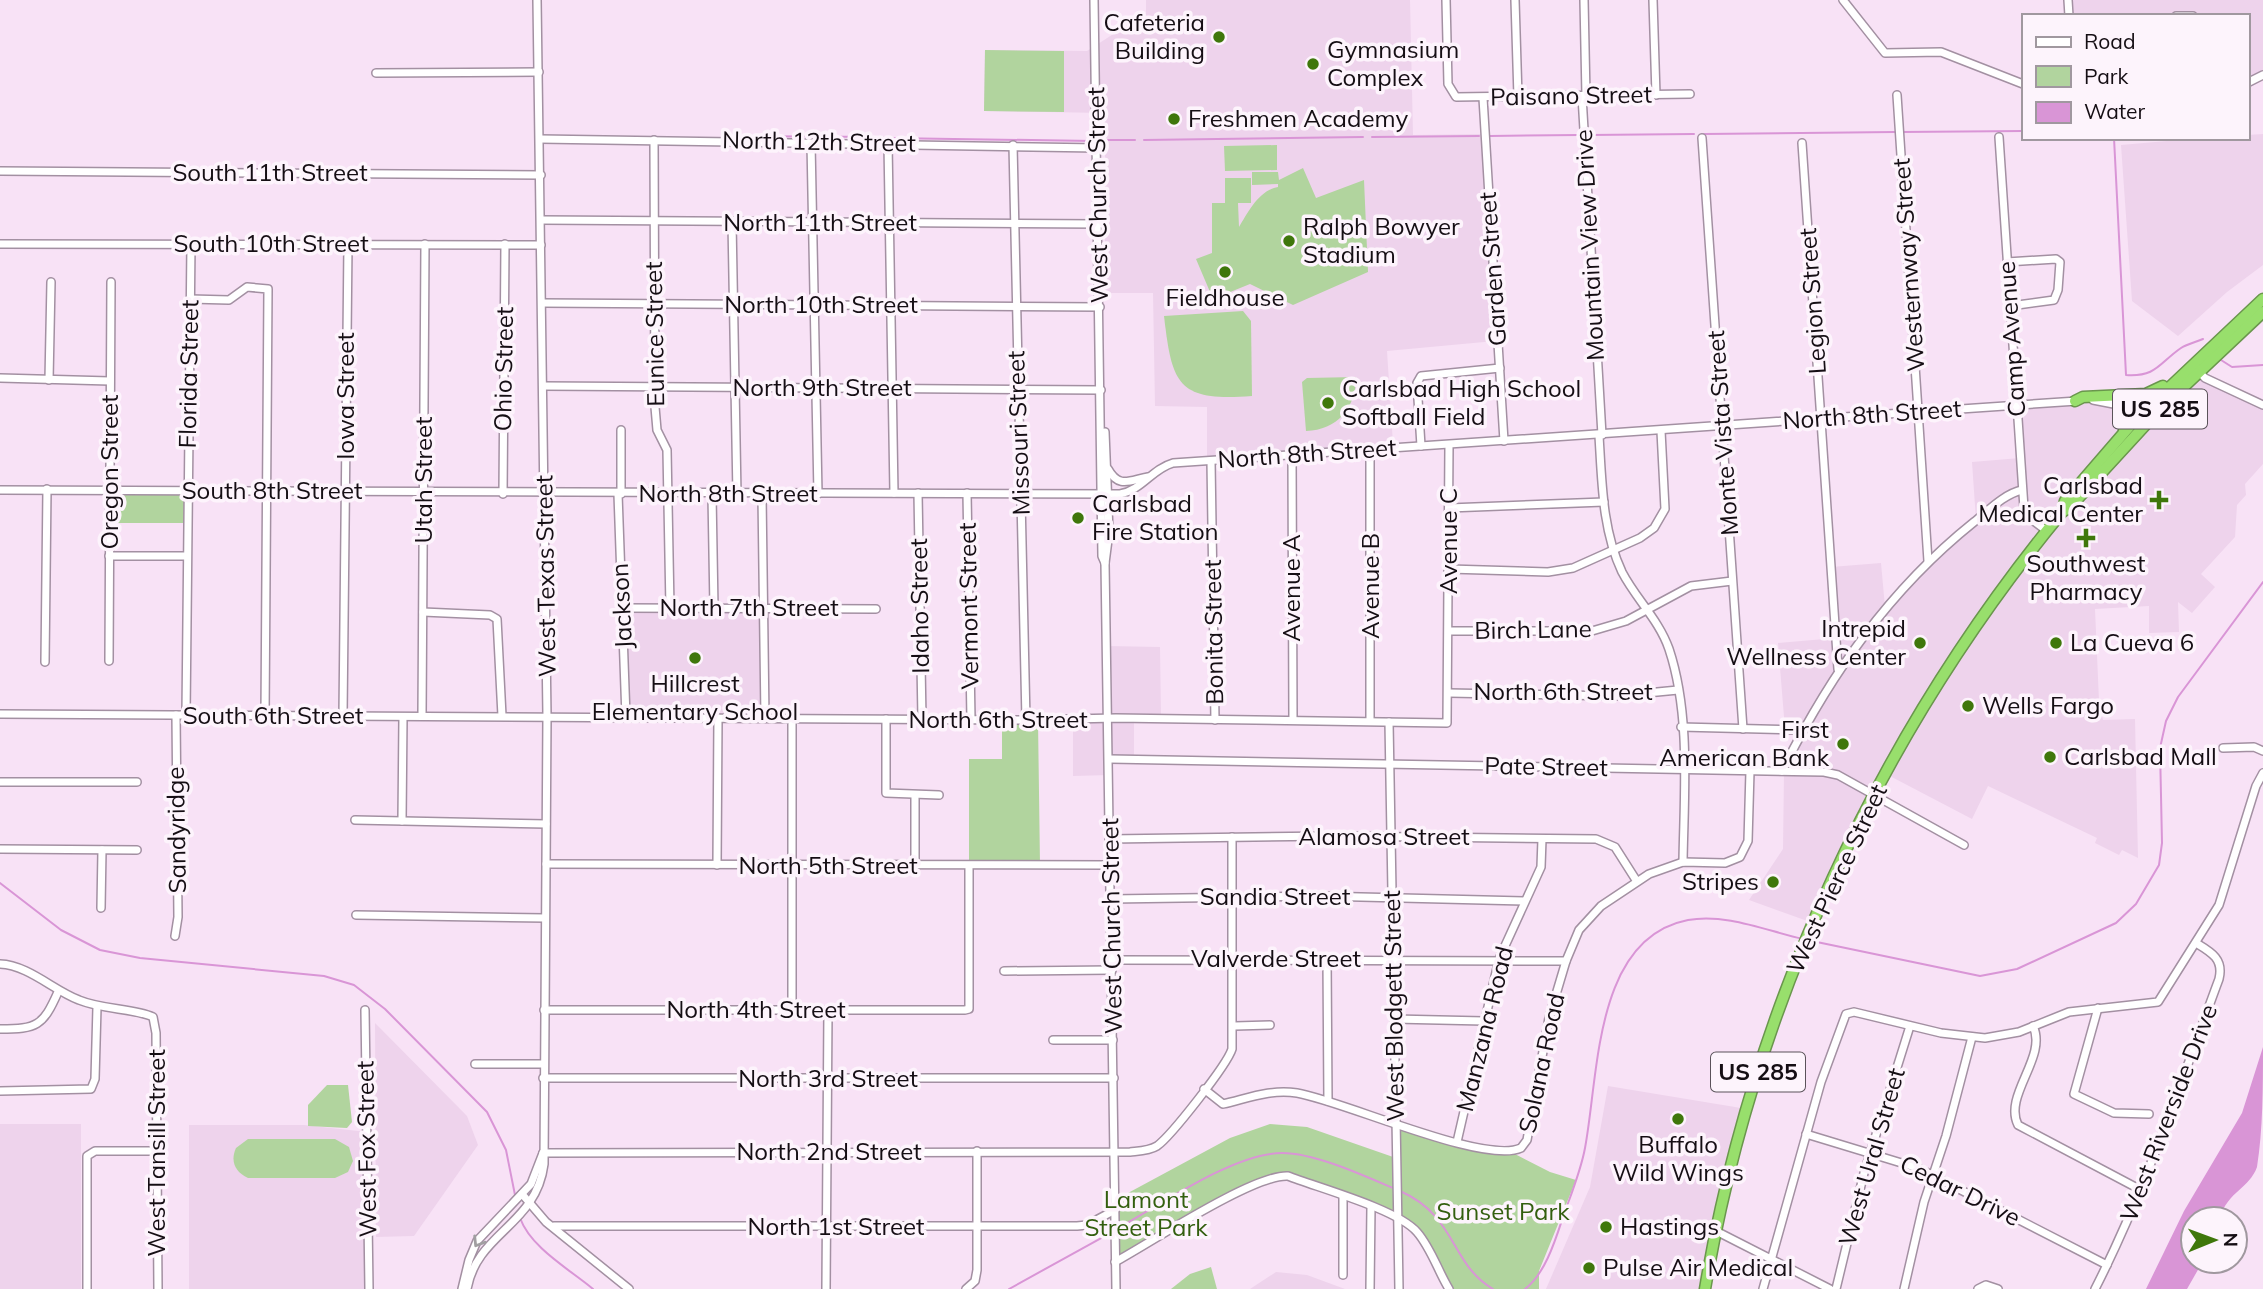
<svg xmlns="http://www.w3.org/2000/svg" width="2263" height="1289" font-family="Mulish,sans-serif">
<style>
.built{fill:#eed3ec}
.green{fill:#b1d49e}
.water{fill:#d995d6}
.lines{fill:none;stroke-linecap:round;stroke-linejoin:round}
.stream{stroke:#d995d6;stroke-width:2}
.minor-casing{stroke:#a390a2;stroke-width:10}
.highway-casing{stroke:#6a964d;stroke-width:13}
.minor{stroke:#fff;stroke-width:7}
.highway{stroke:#98df6c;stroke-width:10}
.oneway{stroke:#a19fa1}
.poi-dot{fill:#3f770b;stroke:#fdf4fc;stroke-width:2.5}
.labels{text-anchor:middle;stroke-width:7;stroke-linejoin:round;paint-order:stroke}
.shield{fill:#fdf4fc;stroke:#5b535a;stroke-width:2}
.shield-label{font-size:23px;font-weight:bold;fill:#150e14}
.poi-label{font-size:24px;fill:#150e14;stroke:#fdf4fc;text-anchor:start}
.street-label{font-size:24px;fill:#150e14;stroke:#fdf4fc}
.park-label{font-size:24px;fill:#335f0f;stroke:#fdf4fc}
</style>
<rect width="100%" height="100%" fill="#f8e2f6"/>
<!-- built -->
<g class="built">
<polygon points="1146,0 1410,0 1413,135 1481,134 1495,341 1387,351 1393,444 1207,457 1207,407 1155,406 1153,293 1105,293 1105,113 984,111 985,50 1087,51 1146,13"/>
<polygon points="2065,0 2263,0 2263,80 2247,89 2247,16 2067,16"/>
<polygon points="2263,134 2263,265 2227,292 2178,336 2132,301 2121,145 2201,138 2247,138 2247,135"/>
<polygon points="2198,371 2263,405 2263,464 2245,484 2246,495 2237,505 2235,537 2201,574 2215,587 2192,613 2178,602 2179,632 2149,633 2149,606 2095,609 2099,701 2103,720 2135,719 2138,858 2122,850 2119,855 2095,843 2097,838 1988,786 1972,819 1886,774 1813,923 1749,900 1783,849 1784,772 1802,730 1785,729 1778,643 1836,638 1831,567 1881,563 1885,607 1976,520 1972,462 2020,458 2017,405 2091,400 2112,403 2127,423 2065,501"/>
<polygon points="621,608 764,609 765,718 626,717"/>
<polygon points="1107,646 1160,647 1161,718 1134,718 1134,760 1110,759 1110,775 1073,776 1073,720 1109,718"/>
<polygon points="375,1023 467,1116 478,1145 414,1236 376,1237"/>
<polygon points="1608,1086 1747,1109 1705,1289 1546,1289 1590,1187"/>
<rect x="0" y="1124" width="81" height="165"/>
<polygon points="189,1125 304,1125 367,1132 369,1289 189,1289"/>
<polygon points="1276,1272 1307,1275 1345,1289 1250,1289"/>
</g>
<!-- green -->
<g class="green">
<polygon points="985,50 1064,51 1064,112 984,111"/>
<polygon points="1277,145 1277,170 1225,171 1224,146"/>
<path d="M1303 168 1316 198 1364 180 1368 272 1293 305 1250 284 1213 299 1196 259 1212 253V203H1225V178H1251V203H1238L1239 227C1248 212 1259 190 1278 187V184L1252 185V172H1278L1279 180Z"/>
<path d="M1243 311 1251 321 1252 396C1177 402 1172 384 1164 316Z"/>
<path d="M1356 377C1356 408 1337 430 1306 431L1302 382 1307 378Z"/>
<polygon points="110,489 188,491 188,523 109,523"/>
<polygon points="1002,720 1038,720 1040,865 969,867 969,759 1002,759"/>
<polygon points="327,1085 348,1085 352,1122 347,1128 308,1126 308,1105"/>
<polygon points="1270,1124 1307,1127 1396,1158 1396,1124 1430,1136 1511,1152 1550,1172 1576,1180 1539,1271 1539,1289 1449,1289 1424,1242 1398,1218 1295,1179 1263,1181 1115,1262 1115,1200 1230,1138"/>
<path d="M248 1139H335L349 1147 353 1161 348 1172 335 1178H248C235 1172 230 1161 236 1148Z"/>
<polygon points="1211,1267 1217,1289 1171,1289 1190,1274"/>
</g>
<!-- water -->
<path class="water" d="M2263 1047C2263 1086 2263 1130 2257 1167 2249 1189 2229 1190 2219 1219H2193V1261H2203L2187 1289H2146L2184 1211 2242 1113Z"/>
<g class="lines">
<!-- stream -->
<g class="stream">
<polyline points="1901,132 2023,131"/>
<polyline points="1704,134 1895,132"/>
<polyline points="1589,135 1694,134"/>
<polyline points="725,136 885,137"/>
<polyline points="1490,136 1579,135"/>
<polyline points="1372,137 1479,136"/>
<polyline points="889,138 1093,141"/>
<path d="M2114 138 2126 375C2157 377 2159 363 2181 348 2187 344 2196 342 2203 339"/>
<polyline points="1104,140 1135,140"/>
<polyline points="1144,140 1363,137"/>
<polyline points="2221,360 2232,367 2263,365"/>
<polyline points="0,883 61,930 100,950 140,958 324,976 354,985 385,1009 487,1112 506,1150 515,1195"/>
<polyline points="1812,941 1980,976 2017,969 2116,923 2136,904 2159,865 2162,843 2160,748 2166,721 2178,697 2263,582"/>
<path d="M1400 1191C1457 1216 1450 1264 1493 1289"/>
<path d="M520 1218C531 1248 569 1269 593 1289"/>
<path d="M1117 1229C1160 1205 1234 1153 1282 1153 1315 1153 1365 1176 1395 1189"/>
<polyline points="1009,1289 1112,1232"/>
<path d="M1525 1289C1546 1273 1556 1238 1564 1214 1572 1192 1581 1170 1585 1148 1599 1074 1594 938 1688 920 1726 913 1767 931 1803 939"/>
</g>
<!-- minor casing -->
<g class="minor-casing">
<g id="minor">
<polyline points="1094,0 1102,556 1105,563 1116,1289"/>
<polyline points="1446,0 1448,84 1456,97 1690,94"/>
<polyline points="1515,0 1518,97"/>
<polyline points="1584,0 1586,96"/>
<polyline points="1653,0 1656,95"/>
<polyline points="1843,0 1885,53 1941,52 2023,84"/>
<polyline points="2068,0 2069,16"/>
<polyline points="2176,16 2193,16"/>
<polyline points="376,73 539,72"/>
<polyline points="2247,83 2263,75"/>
<polyline points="1897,95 1928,561"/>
<polyline points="1582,96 1602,435"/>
<polyline points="1483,98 1504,441"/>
<polyline points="1999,137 2024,508 2027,516 2047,531"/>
<polyline points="1702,138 1743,729"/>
<polyline points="540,139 1098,148"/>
<polyline points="654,140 655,407 657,430 667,450 670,608"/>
<polyline points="811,143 818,494"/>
<polyline points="1802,143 1838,669"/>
<polyline points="888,144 894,493"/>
<polyline points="1013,145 1026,720"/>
<polyline points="0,171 541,175"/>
<polyline points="541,220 1099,224"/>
<polyline points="732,222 737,495"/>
<polyline points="0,244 541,245"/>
<polyline points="2007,262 2056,259 2060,262 2058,290 2054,300 2010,306"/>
<polyline points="190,299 229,300 247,287 268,289 265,716"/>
<polyline points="542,303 1100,307"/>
<polyline points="2196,369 2205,378 2263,405"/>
<polyline points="0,378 110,381"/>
<polyline points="49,380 51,282"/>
<polyline points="543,386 1101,390"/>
<polyline points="2093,400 2124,406 2146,424"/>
<polyline points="621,430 621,494"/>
<path d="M1599 436C1602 481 1602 530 1622 572 1636 599 1659 620 1669 649 1691 715 1684 794 1683 862"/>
<polyline points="1421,446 1417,383 1421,376 1500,368"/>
<polyline points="1370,450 1370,721"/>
<polyline points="1292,456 1293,720"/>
<polyline points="1211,461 1215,720"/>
<path d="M1108 469C1119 489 1130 480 1148 477"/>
<path d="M0 490 1120 494C1142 490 1152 469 1173 463L2077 401"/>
<polyline points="918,493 922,719"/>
<polyline points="967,493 971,719"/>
<polyline points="503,494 505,244"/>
<polyline points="618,494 626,717"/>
<polyline points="712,495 714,608"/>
<polyline points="762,495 765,718"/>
<polyline points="1449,508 1604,502"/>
<polyline points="109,556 187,556"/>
<polyline points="1105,563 1109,532 1105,432"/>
<polyline points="1449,569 1548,572 1573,568 1640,538 1654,528 1665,509 1661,431"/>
<polyline points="621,608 876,609"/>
<polyline points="423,612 490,615 497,619 502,716"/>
<polyline points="1449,631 1592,631 1626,621 1691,586 1732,581"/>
<polyline points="109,661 111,282"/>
<polyline points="45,662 47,489"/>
<polyline points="1449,693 1616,696 1678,690"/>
<polyline points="0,714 1026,720 1116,718 1447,723 1449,445"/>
<polyline points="186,715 191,243"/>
<polyline points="343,716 348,244"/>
<polyline points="422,716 425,244"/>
<polyline points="886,719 886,793 939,795"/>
<polyline points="1389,722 1399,1289"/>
<polyline points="1681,727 1803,730"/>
<polyline points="2223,748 2254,747 2263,751"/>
<polyline points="1110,759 1824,772 1838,775 1964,845"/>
<path d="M1782 771C1830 675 1889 590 1974 522 1988 511 2004 494 2022 490"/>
<polyline points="0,782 137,782"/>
<polyline points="915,795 915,866"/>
<polyline points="355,820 546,824"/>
<polyline points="402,821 403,717"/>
<polyline points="1110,839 1332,836 1596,839 1615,847 1636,880"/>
<polyline points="0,849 137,850"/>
<polyline points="546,864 1110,865"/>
<polyline points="717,865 718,718"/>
<polyline points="1111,899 1320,896 1524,901"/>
<polyline points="101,908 102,850"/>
<polyline points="356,915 545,918"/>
<polyline points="175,936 178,917 176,715"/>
<polyline points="1327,959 1328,1101"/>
<polyline points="1112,960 1566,961"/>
<path d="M0 964C28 965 53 990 79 1000 103 1010 134 1008 153 1017L156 1033 158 1289"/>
<polyline points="1004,971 1112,970"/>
<polyline points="2098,1008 2074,1094 2114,1113 2149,1114"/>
<polyline points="365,1010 369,1289"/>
<polyline points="544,1010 965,1010 969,1009 969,867"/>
<polyline points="792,1011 792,718"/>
<polyline points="1394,1019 1484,1021"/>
<polyline points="1235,1026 1270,1025"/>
<path d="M2033 1026C2048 1057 2003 1095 2018 1125L2141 1190"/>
<path d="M0 1029C37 1029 43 1026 58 992"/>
<polyline points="1053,1040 1113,1040"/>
<polyline points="475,1064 543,1064"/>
<polyline points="543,1078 1114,1078"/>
<path d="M1204 1089 1223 1104C1249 1098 1270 1089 1297 1093 1344 1101 1484 1165 1521 1148L1527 1140 1549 1018 1566 961 1579 930 1601 906 1649 874 1683 862 1725 863 1740 857 1748 841 1750 771"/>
<polyline points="0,1091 91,1089 95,1079 97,1007"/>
<polyline points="1806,1134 1918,1168 2107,1265"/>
<polyline points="1457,1142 1499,959 1541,867 1542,839"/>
<path d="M543 1153 1130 1152C1139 1151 1149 1151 1157 1146 1171 1136 1227 1065 1232 1049V837"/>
<polyline points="522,1194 546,1222 629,1289"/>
<polyline points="1343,1196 1343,1275"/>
<polyline points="554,1226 1077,1226 1087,1225 1115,1210"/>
<polyline points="1716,1231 1830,1289"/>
<path d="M1115 1262C1150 1243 1254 1174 1288 1176 1319 1188 1397 1209 1417 1232 1431 1248 1438 1271 1449 1289"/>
<polyline points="87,1289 87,1156 95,1151 157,1151"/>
<polyline points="462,1289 469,1260 477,1241 531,1184 543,1153"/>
<path d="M467 1289C477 1232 536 1226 544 1164L547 716 537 0"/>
<polyline points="826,1289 828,1010"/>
<polyline points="966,1289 975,1281 977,1270 977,1151"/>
<polyline points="1370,1289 1371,1207"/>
<polyline points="1763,1289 1821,1082 1846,1014 1854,1012 1941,1033 1985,1038 2019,1032 2069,1012 2158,1002 2219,905 2256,786 2263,773"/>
<polyline points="1836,1289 1864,1173 1910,1026"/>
<polyline points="1904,1289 1924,1202 1946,1136 1972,1037"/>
<polyline points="1978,1289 1986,1285 1998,1289"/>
<path d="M2095 1289C2146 1189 2180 1084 2219 979 2224 959 2211 952 2196 943"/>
</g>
</g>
<!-- highway casing -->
<g class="highway-casing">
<g id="highway">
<polyline points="2075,401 2083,397 2146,394 2163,386"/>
<polyline points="2118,405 2126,416 2124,430"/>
<polyline points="2062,512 2065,501 2135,420 2263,299"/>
<path d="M1705 1289C1753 1006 1879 734 2062 512L2070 507 2159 410 2263 312"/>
</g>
</g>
<!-- minor -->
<use href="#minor" class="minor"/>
<!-- highway -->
<use href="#highway" class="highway"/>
</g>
<!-- one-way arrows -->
<defs><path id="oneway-chevron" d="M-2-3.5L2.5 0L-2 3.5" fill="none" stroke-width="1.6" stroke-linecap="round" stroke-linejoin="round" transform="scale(1.75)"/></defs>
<use class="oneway" href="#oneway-chevron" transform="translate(478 1242) rotate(122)"/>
<!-- markers -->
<g class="poi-dot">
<circle cx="1219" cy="37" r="7"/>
<circle cx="1313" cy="64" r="7"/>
<circle cx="1174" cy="119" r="7"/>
<circle cx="1289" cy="241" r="7"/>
<circle cx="1225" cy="272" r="7"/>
<circle cx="1328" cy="403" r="7"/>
<path d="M2155.5 489.5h7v7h7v7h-7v7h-7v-7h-7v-7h7z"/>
<circle cx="1078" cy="518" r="7"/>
<path d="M2082.5 527.5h7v7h7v7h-7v7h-7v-7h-7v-7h7z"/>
<circle cx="1920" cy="643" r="7"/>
<circle cx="2056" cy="643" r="7"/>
<circle cx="695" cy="658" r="7"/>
<circle cx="1968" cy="706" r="7"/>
<circle cx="1843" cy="744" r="7"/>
<circle cx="2050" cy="757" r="7"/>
<circle cx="1773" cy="882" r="7"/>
<circle cx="1678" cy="1119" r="7"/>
<circle cx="1606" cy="1227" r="7"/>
<circle cx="1589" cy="1268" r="7"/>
</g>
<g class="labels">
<!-- shield labels -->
<g class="shield">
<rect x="2113" y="389.5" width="94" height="39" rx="5"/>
<rect x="1711" y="1052.5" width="94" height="39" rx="5"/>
</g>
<g class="shield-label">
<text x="2160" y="417">US 285</text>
<text x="1758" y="1080">US 285</text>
</g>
<!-- poi labels -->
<g class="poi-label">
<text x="1205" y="31" text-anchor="end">Cafeteria<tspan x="1205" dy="28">Building</tspan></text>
<text x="1327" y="58">Gymnasium<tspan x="1327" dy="28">Complex</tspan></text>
<text x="1188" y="127">Freshmen Academy</text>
<text x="1303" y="235">Ralph Bowyer<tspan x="1303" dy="28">Stadium</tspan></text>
<text x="1225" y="306" text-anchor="middle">Fieldhouse</text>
<text x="1342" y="397">Carlsbad High School<tspan x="1342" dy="28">Softball Field</tspan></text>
<text x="2143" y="494" text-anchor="end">Carlsbad<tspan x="2143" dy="28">Medical Center</tspan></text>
<text x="1092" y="512">Carlsbad<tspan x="1092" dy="28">Fire Station</tspan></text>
<text x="2086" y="572" text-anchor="middle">Southwest<tspan x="2086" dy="28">Pharmacy</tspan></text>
<text x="1906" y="637" text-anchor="end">Intrepid<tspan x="1906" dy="28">Wellness Center</tspan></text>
<text x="2070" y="651">La Cueva 6</text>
<text x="695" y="692" text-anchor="middle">Hillcrest<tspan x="695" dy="28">Elementary School</tspan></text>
<text x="1982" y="714">Wells Fargo</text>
<text x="1829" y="738" text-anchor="end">First<tspan x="1829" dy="28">American Bank</tspan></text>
<text x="2064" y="765">Carlsbad Mall</text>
<text x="1759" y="890" text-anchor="end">Stripes</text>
<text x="1678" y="1153" text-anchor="middle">Buffalo<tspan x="1678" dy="28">Wild Wings</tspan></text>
<text x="1620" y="1235">Hastings</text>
<text x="1603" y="1276">Pulse Air Medical</text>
</g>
<!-- street labels -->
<g class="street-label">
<text transform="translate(1571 96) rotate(-1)" y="8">Paisano Street</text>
<text transform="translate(819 142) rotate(1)" y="8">North 12th Street</text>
<text x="270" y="181">South 11th Street</text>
<text transform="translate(1098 195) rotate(-91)" y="8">West Church Street</text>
<text x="820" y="231">North 11th Street</text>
<text x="271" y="252">South 10th Street</text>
<text transform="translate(1590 245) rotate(-93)" y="8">Mountain View Drive</text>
<text transform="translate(1909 265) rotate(-94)" y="8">Westernway Street</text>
<text transform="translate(1493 269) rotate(-94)" y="8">Garden Street</text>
<text transform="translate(1813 301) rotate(-94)" y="8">Legion Street</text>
<text x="821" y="313">North 10th Street</text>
<text transform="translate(655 334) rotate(-91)" y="8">Eunice Street</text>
<text transform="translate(2012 339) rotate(-94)" y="8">Camp Avenue</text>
<text transform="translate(504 369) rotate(-89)" y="8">Ohio Street</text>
<text transform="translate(189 374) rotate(-89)" y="8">Florida Street</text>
<text x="822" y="396">North 9th Street</text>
<text transform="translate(346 396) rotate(-90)" y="8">Iowa Street</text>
<text transform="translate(1872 415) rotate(-4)" y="8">North 8th Street</text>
<text transform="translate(1019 433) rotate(-92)" y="8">Missouri Street</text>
<text transform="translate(1723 433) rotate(-94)" y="8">Monte Vista Street</text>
<text transform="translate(1307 454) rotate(-4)" y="8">North 8th Street</text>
<text transform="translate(110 472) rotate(-90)" y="8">Oregon Street</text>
<text transform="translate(424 480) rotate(-90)" y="8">Utah Street</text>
<text x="272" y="499">South 8th Street</text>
<text x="728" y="502">North 8th Street</text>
<text transform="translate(1449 541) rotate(-90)" y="8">Avenue C</text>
<text transform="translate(546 576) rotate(-91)" y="8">West Texas Street</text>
<text transform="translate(1371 586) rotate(-90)" y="8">Avenue B</text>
<text transform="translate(1292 588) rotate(-90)" y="8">Avenue A</text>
<text transform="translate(622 606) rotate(-93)" y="8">Jackson</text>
<text transform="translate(920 606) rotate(-91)" y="8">Idaho Street</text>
<text transform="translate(969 606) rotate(-91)" y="8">Vermont Street</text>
<text x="749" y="616">North 7th Street</text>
<text transform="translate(1533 630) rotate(-1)" y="8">Birch Lane</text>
<text transform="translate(1214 632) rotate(-91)" y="8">Bonita Street</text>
<text x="1563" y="700">North 6th Street</text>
<text x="273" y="724">South 6th Street</text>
<text x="998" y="728">North 6th Street</text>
<text transform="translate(1546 767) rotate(1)" y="8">Pate Street</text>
<text transform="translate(177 830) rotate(-91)" y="8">Sandyridge</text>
<text x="1384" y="845">Alamosa Street</text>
<text x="828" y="874">North 5th Street</text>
<text transform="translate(1837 879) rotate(-65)" y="8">West Pierce Street</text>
<text x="1275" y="905">Sandia Street</text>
<text transform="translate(1112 926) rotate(-91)" y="8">West Church Street</text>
<text x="1276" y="967">Valverde Street</text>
<text transform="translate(1394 1006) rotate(-91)" y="8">West Blodgett Street</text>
<text x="756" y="1018">North 4th Street</text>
<text transform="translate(1485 1029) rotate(-76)" y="8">Manzana Road</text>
<text transform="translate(1542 1063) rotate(-78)" y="8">Solana Road</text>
<text x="828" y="1087">North 3rd Street</text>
<text transform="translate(2169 1113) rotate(-69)" y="8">West Riverside Drive</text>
<text transform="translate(367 1149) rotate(-91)" y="8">West Fox Street</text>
<text x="829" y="1160">North 2nd Street</text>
<text transform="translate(157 1153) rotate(-90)" y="8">West Tansill Street</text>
<text transform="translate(1872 1157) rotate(-74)" y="8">West Ural Street</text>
<text transform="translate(1960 1191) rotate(26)" y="8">Cedar Drive</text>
<text x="836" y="1235">North 1st Street</text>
</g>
<!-- park labels -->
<g class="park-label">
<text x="1146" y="1208">Lamont<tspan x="1146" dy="28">Street Park</tspan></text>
<text x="1503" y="1220">Sunset Park</text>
</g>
</g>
<!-- legend -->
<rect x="2022" y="14" width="228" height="126" fill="#fdf4fc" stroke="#a0989f" stroke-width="2"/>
<rect x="2036" y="37" width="35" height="10" fill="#ffffff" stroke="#a0989f" stroke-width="2"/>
<text x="2084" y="49" font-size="21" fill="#150e14">Road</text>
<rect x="2036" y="66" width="35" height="21" fill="#b1d49e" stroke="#a0989f" stroke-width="2"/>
<text x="2084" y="84" font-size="21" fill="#150e14">Park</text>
<rect x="2036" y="102" width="35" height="21" fill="#d995d6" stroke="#a0989f" stroke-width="2"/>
<text x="2084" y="119" font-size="21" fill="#150e14">Water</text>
<!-- north arrow -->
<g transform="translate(2214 1240) rotate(89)"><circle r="33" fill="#fdf4fc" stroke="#a0989f" stroke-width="2"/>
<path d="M0-5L12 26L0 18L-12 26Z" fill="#3f770b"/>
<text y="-10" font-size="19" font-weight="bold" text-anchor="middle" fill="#150e14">N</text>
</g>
</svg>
